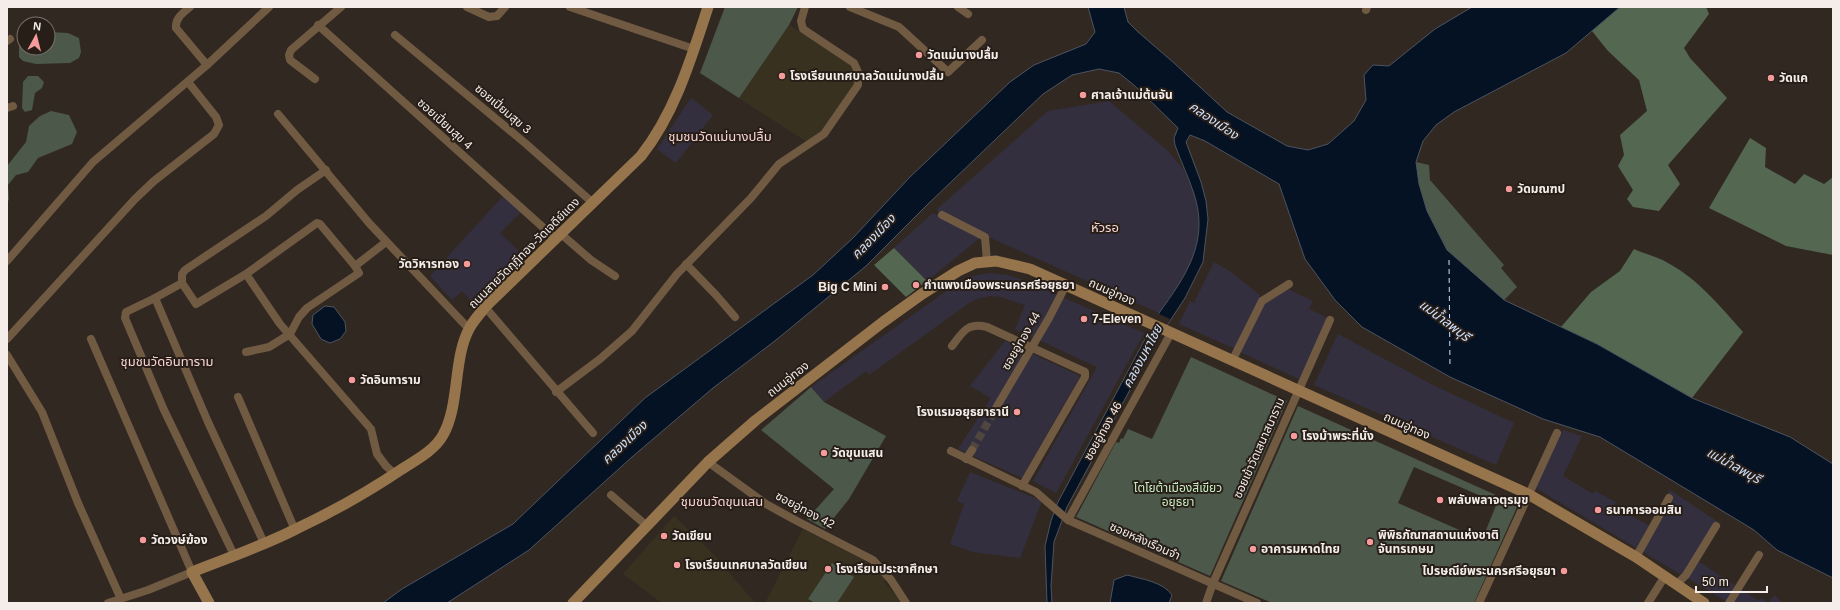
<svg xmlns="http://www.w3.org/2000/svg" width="1840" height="610" font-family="Arial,'Noto Sans Thai',sans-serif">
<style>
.commercial{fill:#332f3f}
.education{fill:#383120}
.green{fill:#4b584a;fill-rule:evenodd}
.forest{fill:#536751}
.water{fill:#051224;stroke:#4d545f}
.pier{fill:#322822}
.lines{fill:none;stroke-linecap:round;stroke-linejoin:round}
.ferry{stroke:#cee2fe;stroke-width:1;stroke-dasharray:5 4;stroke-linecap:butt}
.street-tunnel{stroke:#4f4640;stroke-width:8;stroke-dasharray:8 4;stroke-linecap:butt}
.street{stroke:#705a42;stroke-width:8}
.secondary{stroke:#96744c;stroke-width:11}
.poi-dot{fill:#f59b9c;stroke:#281e18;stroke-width:1.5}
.labels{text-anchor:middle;stroke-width:4;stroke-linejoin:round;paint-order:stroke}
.poi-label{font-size:12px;font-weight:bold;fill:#f4ede9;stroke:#281e18;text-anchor:start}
.street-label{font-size:12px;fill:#f4ede9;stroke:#281e18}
.park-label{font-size:12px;fill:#c6efc3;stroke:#281e18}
.water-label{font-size:13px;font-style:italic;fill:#cee2fe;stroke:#281e18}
.neighbourhood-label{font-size:13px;fill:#f8d5d4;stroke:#281e18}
</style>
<rect width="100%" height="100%" fill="#322822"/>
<!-- commercial -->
<g class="commercial">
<polygon points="691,98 713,115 676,163 657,149"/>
<polygon points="1109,101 1168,151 1183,169 1195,195 1199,224 1197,247 1190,265 1177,288 1159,313 984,235 936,210 1048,111"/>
<polygon points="505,194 522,211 500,233 525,257 496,288 494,286 475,305 462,291 452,300 430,276"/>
<polygon points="933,213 981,237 927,281 894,248"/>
<polygon points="1214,262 1231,272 1261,296 1251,317 1249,318 1235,349 1179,324 1190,301 1194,303"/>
<polygon points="990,273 1007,275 1021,279 1144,333 1056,493 1033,481 1097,367 1015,329 1025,305 1001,297 990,296 980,298 969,303 869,375 866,371 824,402 811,387 955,285 972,276"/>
<polygon points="1288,289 1313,301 1309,309 1328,318 1299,379 1240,352 1264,302"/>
<polygon points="1338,334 1431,384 1514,423 1496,465 1314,385"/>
<polygon points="1005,341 1080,376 1022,478 958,449 991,398 970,386"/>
<polygon points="1563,430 1582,436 1563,476 1593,494 1595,491 1616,502 1613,506 1650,526 1670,490 1721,524 1698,561 1759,601 1761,598 1768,603 1774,595 1783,603 1729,603 1534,487"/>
<polygon points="970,472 1042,501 1020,558 973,552 950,544 964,504 957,501"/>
</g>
<!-- education -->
<g class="education">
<polygon points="725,7 781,37 789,25 860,68 858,79 824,131 807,142 700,73"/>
<polygon points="674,516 715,556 755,603 662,603 623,574"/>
<polygon points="803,529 862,559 885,578 884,582 902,603 765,603"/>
</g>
<!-- green -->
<g class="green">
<polygon points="725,7 798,7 789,25 739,98 700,73"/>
<polygon points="24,32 24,48 48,48 48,32 68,33 79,38 81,52 79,58 70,63 36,64 23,61 19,57 19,38"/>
<polygon points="28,76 38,76 44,82 42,88 35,93 32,110 25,112 22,108 23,82"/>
<polygon points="51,111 69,115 77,132 72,144 38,158 28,172 16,175 8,185 9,199 7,204 7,166 26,142 29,126 40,116"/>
<polygon points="1416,162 1429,165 1430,180 1504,265 1501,268 1517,287 1504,300 1447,250 1427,211 1419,184"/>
<polygon points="1191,357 1287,401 1210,576 1076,517 1116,442 1119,443 1121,438 1123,439 1128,429 1152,439"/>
<polygon points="811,387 824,402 886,436 849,499 825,529 807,519 834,489 761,430"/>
<path d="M1298 406 1518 505 1474 603H1272L1221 581ZM1414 467 1497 503 1482 540 1398 503Z"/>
<polygon points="832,563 854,577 837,603 815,603 808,599"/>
</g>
<!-- forest -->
<g class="forest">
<polygon points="1620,7 1706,7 1709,14 1684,48 1690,58 1727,98 1668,165 1680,184 1659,211 1633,207 1627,199 1633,190 1618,166 1624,155 1620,135 1647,111 1639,80 1608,51 1592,31"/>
<polygon points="1750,138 1766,148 1765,167 1795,184 1804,174 1824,184 1833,177 1833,255 1786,246 1709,208"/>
<polygon points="894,248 927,281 906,297 874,265"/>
<path d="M1634 249C1645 254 1658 257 1668 263 1698 279 1721 307 1743 332L1692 398 1597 344 1561 327 1591 292 1620 271Z"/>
</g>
<!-- water -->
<g class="water">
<path d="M1088 7H1124L1128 22 1137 31 1174 63 1227 112 1287 146 1308 150 1328 144 1354 121 1366 100 1364 75 1373 65 1389 66 1435 29 1472 7H1620L1566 53 1454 112 1436 125 1423 141 1416 162 1419 184 1427 211 1447 250 1504 300 1597 344 1692 398 1790 437 1833 464V578L1777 550 1754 530 1600 437 1543 419 1450 377 1362 327 1335 300 1305 259 1279 184 1205 141 1190 135 1186 142 1201 182 1206 201 1208 219 1203 262 1185 298 1154 345 1067 507 1054 542 1051 586 1052 603H1047L1045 546 1051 521 1058 502 1159 313C1185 277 1210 242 1194 194 1189 178 1181 162 1175 145L1174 138 1178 128 1135 86 1119 73 1099 69 1072 75 1043 94 928 204 866 266 776 340 713 388 632 457 529 550 447 603H383L402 589 513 524 645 398 813 275 853 238 910 177 1010 82 1034 65 1086 44 1095 32Z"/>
<polygon points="325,306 334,307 345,322 346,331 340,339 330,343 321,339 312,324 313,315"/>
<path d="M1127 575C1142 579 1163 582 1172 595L1169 603H1110L1114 580Z"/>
</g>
<!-- pier -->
<polygon class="pier" points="1157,313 1170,319 1159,339 1147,334"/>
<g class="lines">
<!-- ferry -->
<polyline class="ferry" points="1449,260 1450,367"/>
<!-- street-tunnel -->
<polyline class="street-tunnel" points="972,450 996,408"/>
<!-- street -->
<g class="street">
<polyline points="467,7 489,17 497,16 505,7"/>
<polyline points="570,7 694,49"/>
<polyline points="850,7 899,27 948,72 982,40"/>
<polyline points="958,7 968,14"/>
<polyline points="1366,10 1367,7"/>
<polyline points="318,25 556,239"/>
<polyline points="395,35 525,143 593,203"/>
<polyline points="7,41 10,39"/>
<polyline points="207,65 269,7"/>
<polyline points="315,79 290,60 289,55 291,50 341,7"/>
<polyline points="7,108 13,106"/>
<polyline points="278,114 369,223 469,329"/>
<polyline points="326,170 297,190 266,216 185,270 182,274 182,283 196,304 246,274 317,223 320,224 355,266 386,242"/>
<polyline points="942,215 985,237 987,261"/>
<polyline points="561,234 591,260 615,276"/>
<path d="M7 261 93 162 207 65 176 28C175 18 183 13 190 7"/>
<polyline points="686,264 716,295 735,317"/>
<polyline points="246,274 280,324 371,429 377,454 386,466 395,474"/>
<polyline points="182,283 155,298 126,312 125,318 164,410 234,555"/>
<polyline points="155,298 208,422 264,543"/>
<polyline points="485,307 593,433"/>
<polyline points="7,339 135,199 154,181 214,134 219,125 216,117 188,82"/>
<polyline points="91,339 192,572 148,590 108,603"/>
<path d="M952 346C963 332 967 322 987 327L1085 372V377L1022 486"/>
<polyline points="246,352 269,347 290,334 299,317 307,308 359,273 355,266"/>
<polyline points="7,355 42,412 78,503 121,599"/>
<polyline points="1232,361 1262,301 1289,284"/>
<polyline points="556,392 600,359 632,331 677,274 751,198 779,164 824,134 858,85 858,72 854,63 803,29 801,21 805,7"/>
<polyline points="238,397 295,530"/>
<polyline points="996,408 1049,318 1066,285"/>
<polyline points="951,451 1036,492 1068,520 1257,603"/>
<polyline points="966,459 972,450"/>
<polyline points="708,462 766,504 795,520 873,560 891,580 906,603"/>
<polyline points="611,495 647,526"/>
<polyline points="1068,520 1171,333"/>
<polyline points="1636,557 1669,498"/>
<polyline points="1677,584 1686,575 1716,526"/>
<polyline points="1206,603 1213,583 1330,320"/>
<polyline points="1479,603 1557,433"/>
<polyline points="1648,603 1665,576"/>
<polyline points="1729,603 1759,555"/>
</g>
<!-- secondary -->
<g class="secondary">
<path d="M209 603 192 572C227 558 263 546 296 529 332 512 368 492 402 469 416 460 435 450 443 435 460 405 453 359 469 329 473 321 480 314 485 307L641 156C675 113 691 59 708 7"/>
<polyline points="573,603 708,462 756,420 883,322 922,294 958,271 975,263 996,261 1030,269 1528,494 1636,557 1704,603"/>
</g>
</g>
<!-- markers -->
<g class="poi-dot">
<circle cx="919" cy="55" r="4"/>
<circle cx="782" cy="76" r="4"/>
<circle cx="1771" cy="78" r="4"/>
<circle cx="1083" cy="95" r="4"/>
<circle cx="1509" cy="189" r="4"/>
<circle cx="467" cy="264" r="4"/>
<circle cx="916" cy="285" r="4"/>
<circle cx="885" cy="287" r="4"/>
<circle cx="1084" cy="319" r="4"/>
<circle cx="352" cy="380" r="4"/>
<circle cx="1017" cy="412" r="4"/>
<circle cx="1294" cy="436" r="4"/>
<circle cx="824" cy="453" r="4"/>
<circle cx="1440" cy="500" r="4"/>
<circle cx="1598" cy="510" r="4"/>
<circle cx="664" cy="536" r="4"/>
<circle cx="143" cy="540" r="4"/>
<circle cx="1370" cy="542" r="4"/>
<circle cx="1253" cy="549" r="4"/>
<circle cx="677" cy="565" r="4"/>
<circle cx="828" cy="569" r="4"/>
<circle cx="1564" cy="571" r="4"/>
</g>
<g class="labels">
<!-- poi labels -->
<g class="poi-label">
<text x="927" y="59">วัดแม่นางปลื้ม</text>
<text x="790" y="80">โรงเรียนเทศบาลวัดแม่นางปลื้ม</text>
<text x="1779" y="82">วัดแค</text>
<text x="1091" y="99">ศาลเจ้าแม่ต้นจัน</text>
<text x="1517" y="193">วัดมณฑป</text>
<text x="459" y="268" text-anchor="end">วัดวิหารทอง</text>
<text x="924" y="289">กำแพงเมืองพระนครศรีอยุธยา</text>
<text x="877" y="291" text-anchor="end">Big C Mini</text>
<text x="1092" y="323">7-Eleven</text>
<text x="360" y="384">วัดอินทาราม</text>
<text x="1009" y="416" text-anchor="end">โรงแรมอยุธยาธานี</text>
<text x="1302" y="440">โรงม้าพระที่นั่ง</text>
<text x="832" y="457">วัดขุนแสน</text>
<text x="1448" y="504">พลับพลาจตุรมุข</text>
<text x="1606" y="514">ธนาคารออมสิน</text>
<text x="1378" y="539">พิพิธภัณฑสถานแห่งชาติ<tspan x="1378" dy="14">จันทรเกษม</tspan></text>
<text x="672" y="540">วัดเขียน</text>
<text x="151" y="544">วัดวงษ์ฆ้อง</text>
<text x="1261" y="553">อาคารมหาดไทย</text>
<text x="685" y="569">โรงเรียนเทศบาลวัดเขียน</text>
<text x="836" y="573">โรงเรียนประชาศึกษา</text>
<text x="1556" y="575" text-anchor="end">ไปรษณีย์พระนครศรีอยุธยา</text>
</g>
<!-- street labels -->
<g class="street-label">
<text transform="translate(503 109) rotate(40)" y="4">ซอยเปี่ยมสุข 3</text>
<text transform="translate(445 124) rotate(42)" y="4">ซอยเปี่ยมสุข 4</text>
<text transform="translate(524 253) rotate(-45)" y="4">ถนนสายวัดกุฎีทอง-วัดเจดีย์แดง</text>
<text transform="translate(1112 292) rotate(24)" y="4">ถนนอู่ทอง</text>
<text transform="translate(1021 341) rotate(-60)" y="4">ซอยอู่ทอง 44</text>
<text transform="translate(788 379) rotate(-38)" y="4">ถนนอู่ทอง</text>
<text transform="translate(1407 426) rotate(24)" y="4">ถนนอู่ทอง</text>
<text transform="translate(1103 431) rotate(-61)" y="4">ซอยอู่ทอง 46</text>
<text transform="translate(1259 448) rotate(-66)" y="4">ซอยเข้าวัดเสนาสนาราม</text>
<text transform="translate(805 510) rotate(28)" y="4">ซอยอู่ทอง 42</text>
<text transform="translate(1145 541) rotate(24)" y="4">ซอยหลังเรือนจำ</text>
</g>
<!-- park labels -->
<g class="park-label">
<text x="1178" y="492">โตโยต้าเมืองสีเขียว<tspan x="1178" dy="14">อยุธยา</tspan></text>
</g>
<!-- water labels -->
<g class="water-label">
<text transform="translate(1214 120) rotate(34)" y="5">คลองเมือง</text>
<text transform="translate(873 236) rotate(-46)" y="5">คลองเมือง</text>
<text transform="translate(1445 320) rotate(37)" y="5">แม่น้ำลพบุรี</text>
<text transform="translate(1142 356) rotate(-62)" y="5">คลองมหาไชย</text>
<text transform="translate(624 442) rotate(-43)" y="5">คลองเมือง</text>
<text transform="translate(1734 465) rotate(29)" y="5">แม่น้ำลพบุรี</text>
</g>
<!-- neighbourhood labels -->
<g class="neighbourhood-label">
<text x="720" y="141">ชุมชนวัดแม่นางปลื้ม</text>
<text x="1105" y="232">หัวรอ</text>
<text x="167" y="366">ชุมชนวัดอินทาราม</text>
<text x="722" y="506">ชุมชนวัดขุนแสน</text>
</g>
</g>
<!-- border -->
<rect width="1840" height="610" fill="none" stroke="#f4ede9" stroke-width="16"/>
<!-- north arrow -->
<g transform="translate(36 36) rotate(7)"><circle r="19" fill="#281e18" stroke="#7a716c"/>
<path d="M0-3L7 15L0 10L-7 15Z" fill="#f59b9c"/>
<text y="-6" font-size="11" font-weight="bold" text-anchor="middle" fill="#f4ede9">N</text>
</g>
<!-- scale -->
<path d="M1696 586v6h71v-6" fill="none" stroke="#f4ede9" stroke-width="2"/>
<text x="1702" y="586" font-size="12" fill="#f4ede9" stroke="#281e18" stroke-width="3" paint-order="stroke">50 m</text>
</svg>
